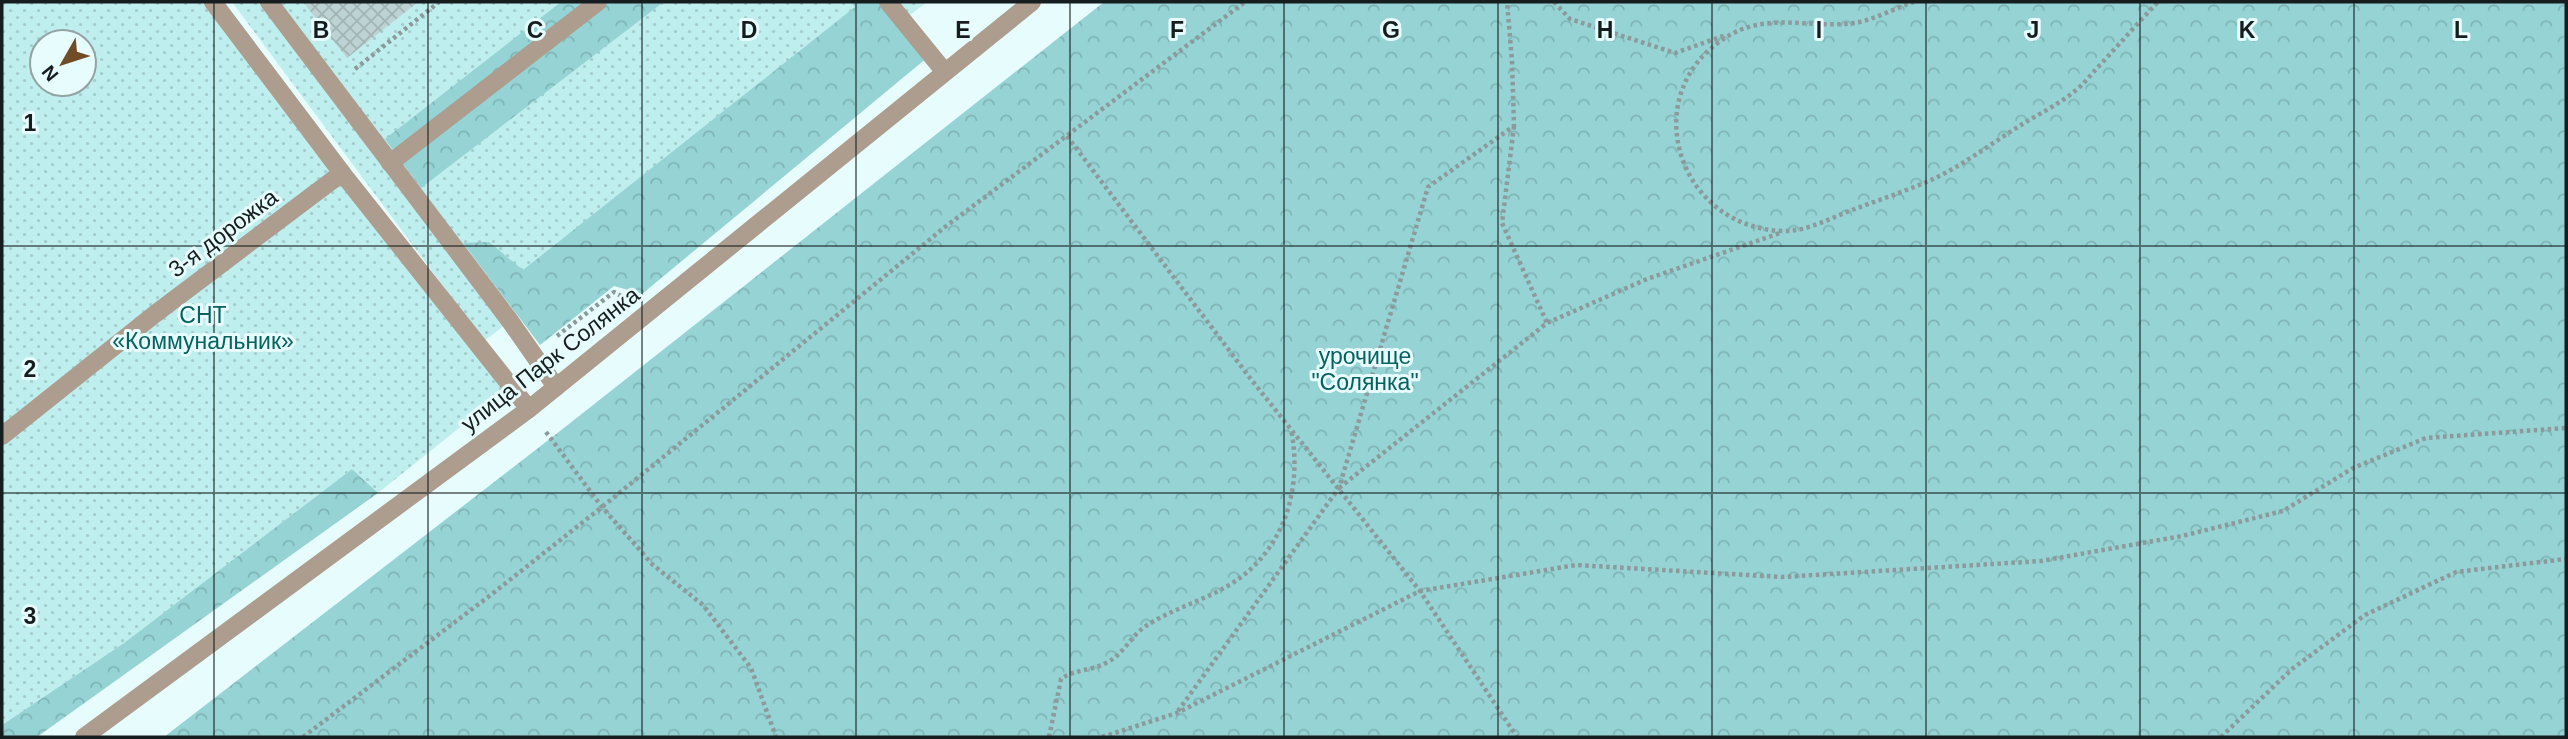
<svg xmlns="http://www.w3.org/2000/svg" width="2568" height="739" font-family="Helvetica,sans-serif">
<style>
.green{fill:url(#green-dots);fill-rule:evenodd}
.forest{fill:url(#forest-crowns)}
.building{fill:url(#building-cross-hatch)}
.lines{fill:none;stroke-linecap:round;stroke-linejoin:round}
.path{stroke:#8c9a9b;stroke-width:4.5;stroke-dasharray:3.5 3.5;stroke-linecap:butt}
.minor{stroke:#ac9d8e;stroke-width:18}
.grid{fill:none;stroke:#161d1e;stroke-width:2;stroke-opacity:0.55}
.labels{text-anchor:middle;stroke-width:6;stroke-linejoin:round;paint-order:stroke}
.street-label{font-size:23px;fill:#161d1e;stroke:#e7fcfc}
.park-label{font-size:23px;fill:#076162;stroke:#e7fcfc}
.grid-label{font-size:23px;text-anchor:middle;font-weight:bold;fill:#161d1e;stroke:#e7fcfc;stroke-width:6;stroke-linejoin:round;paint-order:stroke}
</style>
<defs>
<pattern id="green-dots" width="8" height="8" patternUnits="userSpaceOnUse" patternTransform="scale(1.75)"><rect width="8" height="8" fill="#bfeeee"/><path d="M2 2h.1M6 6h.1" fill="none" stroke="#a3cccc" stroke-width="1.8" stroke-linecap="round"/></pattern>
<pattern id="forest-crowns" width="20" height="18" patternUnits="userSpaceOnUse" patternTransform="scale(1.75)"><rect width="20" height="18" fill="#95d3d4"/><path d="M2 6a3 3 0 1 1 6 0M12 15a3 3 0 1 1 6 0" fill="none" stroke="#80b5b6"/></pattern>
<pattern id="building-cross-hatch" width="8" height="8" patternUnits="userSpaceOnUse" patternTransform="scale(1.75)"><rect width="8" height="8" fill="#bdd2d2"/><path d="M0 0l8 8M0 8l8-8" fill="none" stroke="#a2b4b4"/></pattern>
</defs>
<rect width="100%" height="100%" fill="#e7fcfc"/>
<!-- green -->
<g class="green">
<path d="M2 2H209L509 388 378 493 352 469 124 643 2 725ZM42 42H84V84H42Z"/>
<polygon points="232,2 927,2 484,341"/>
</g>
<!-- forest -->
<g class="forest">
<polygon points="561,2 659,2 661,4 421,188 385,139"/>
<polygon points="851,2 883,2 928,57 642,294 614,286 540,345 463,243 489,242 523,270 855,7"/>
<polygon points="1104,2 2566,2 2566,737 164,737 555,435"/>
<polygon points="352,469 378,493 37,737 2,737 2,725 124,643"/>
</g>
<!-- building -->
<polygon class="building" points="303,2 418,2 347,58"/>
<g class="lines">
<!-- path -->
<g class="path">
<polyline points="1554,2 1570,19 1675,53 1726,35"/>
<path d="M1914 2C1895 8 1874 20 1854 23 1810 29 1766 11 1725 38 1636 94 1677 227 1782 231 1805 232 1826 220 1847 212 1875 201 1904 192 1931 180 1962 166 1992 143 2021 125 2039 114 2059 104 2075 91 2085 83 2092 73 2101 64 2120 43 2139 22 2158 2"/>
<polyline points="355,69 439,2"/>
<polyline points="1514,126 1502,223 1547,323"/>
<polyline points="1067,136 1250,378 1420,591 1517,737"/>
<polyline points="557,336 614,292 623,297"/>
<polyline points="546,432 602,507 653,565 703,605 751,668 776,737"/>
<polyline points="1339,488 1547,323 1647,279 1780,233"/>
<polyline points="1178,711 1339,488 1428,187 1514,126 1512,61 1507,2"/>
<polyline points="303,737 492,594 602,507 945,227 1245,2"/>
<path d="M1049 737 1061 679C1075 669 1091 671 1106 663 1125 654 1131 634 1149 624 1175 608 1205 600 1231 584 1284 551 1303 489 1291 429"/>
<polyline points="1102,737 1177,713 1420,591 1576,565 1782,577 2041,561 2182,536 2283,511 2353,468 2426,438 2566,428"/>
<polyline points="2221,737 2292,669 2365,615 2456,572 2566,559"/>
</g>
<!-- minor -->
<g class="minor">
<polyline points="213,2 342,173 529,409"/>
<polyline points="269,2 510,321 556,387"/>
<polyline points="888,2 944,71"/>
<polyline points="390,163 598,2"/>
<polyline points="2,436 155,314 342,173"/>
<polyline points="84,737 529,409 1032,2"/>
</g>
</g>
<!-- grid -->
<path class="grid" d="M214 2V737M428 2V737M642 2V737M856 2V737M1070 2V737M1284 2V737M1498 2V737M1712 2V737M1926 2V737M2140 2V737M2354 2V737M2 246H2566M2 493H2566"/>
<g class="labels">
<!-- street labels -->
<g class="street-label">
<text transform="translate(223 233) rotate(-37)" y="8">3-я дорожка</text>
<text transform="translate(550 359) rotate(-38)" y="8">улица Парк Солянка</text>
</g>
<!-- park labels -->
<g class="park-label">
<text x="203" y="323">СНТ<tspan x="203" dy="26">«Коммунальник»</tspan></text>
<text x="1365" y="364">урочище<tspan x="1365" dy="26">"Солянка"</tspan></text>
</g>
</g>
<g class="grid-label">
<text x="321" y="38">B</text>
<text x="535" y="38">C</text>
<text x="749" y="38">D</text>
<text x="963" y="38">E</text>
<text x="1177" y="38">F</text>
<text x="1391" y="38">G</text>
<text x="1605" y="38">H</text>
<text x="1819" y="38">I</text>
<text x="2033" y="38">J</text>
<text x="2247" y="38">K</text>
<text x="2461" y="38">L</text>
<text x="30" y="131">1</text>
<text x="30" y="377">2</text>
<text x="30" y="624">3</text>
</g>
<!-- border -->
<rect width="2568" height="739" fill="none" stroke="#161d1e" stroke-width="7"/>
<!-- north arrow -->
<g transform="translate(63 63) rotate(231)"><circle r="33" fill="#e7fcfc" stroke="#93a3a3" stroke-width="2"/>
<path d="M0-5L12 26L0 18L-12 26Z" fill="#704d26"/>
<text y="-10" font-size="19" font-weight="bold" text-anchor="middle" fill="#161d1e">N</text>
</g>
</svg>
